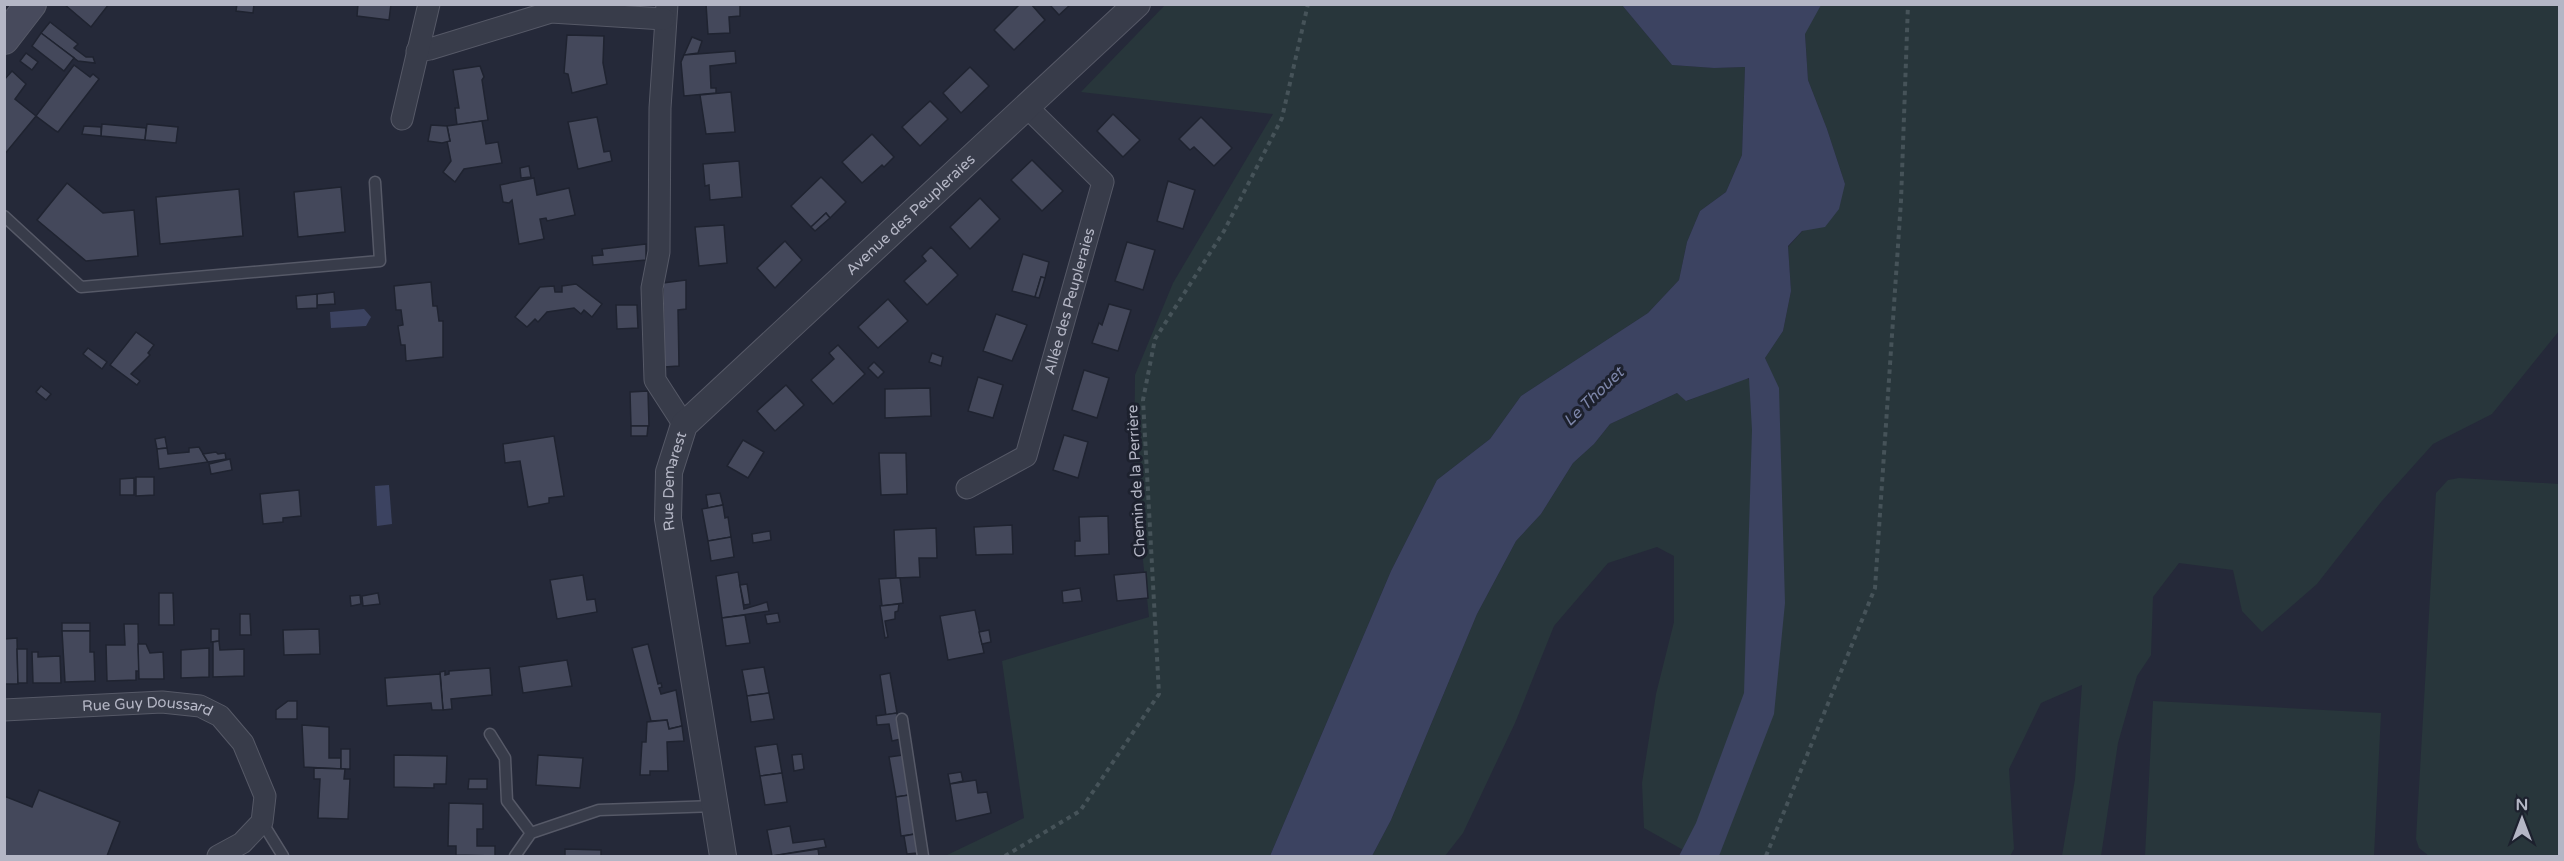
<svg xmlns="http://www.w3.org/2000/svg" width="2564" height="861" font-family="'Varela Round',sans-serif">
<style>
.green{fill:#28363b}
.water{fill:#3c4361}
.building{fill:#44485b;stroke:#1f2330;stroke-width:1.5}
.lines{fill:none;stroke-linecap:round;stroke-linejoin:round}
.service-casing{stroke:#565967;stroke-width:13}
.minor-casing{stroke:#565967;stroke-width:23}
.tertiary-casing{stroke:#565967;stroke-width:28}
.secondary-casing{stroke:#565967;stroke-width:32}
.path{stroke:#465359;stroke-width:4;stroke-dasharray:4.5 4.5;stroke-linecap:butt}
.service{stroke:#383c4a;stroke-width:10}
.minor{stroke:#383c4a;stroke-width:21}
.tertiary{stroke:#383c4a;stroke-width:26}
.secondary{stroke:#474a5c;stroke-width:30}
.labels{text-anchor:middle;stroke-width:6;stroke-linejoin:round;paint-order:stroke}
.street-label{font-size:15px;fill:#b4b6c5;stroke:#1d212e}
.water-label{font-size:16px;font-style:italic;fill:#7e87aa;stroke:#1d212e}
</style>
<rect width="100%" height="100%" fill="#252939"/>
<!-- green -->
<g class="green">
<polygon points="1165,5 1622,5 1672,65 1714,68 1745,67 1742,155 1726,192 1700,211 1687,242 1679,280 1648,313 1521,396 1490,439 1437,480 1391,571 1270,856 945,856 1024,818 1002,661 1149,617 1134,476 1135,375 1173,283 1273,114 1081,92"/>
<polygon points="1741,5 2559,5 2559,331 2492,414 2433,444 2381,502 2317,584 2262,632 2242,611 2233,570 2179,563 2153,597 2151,655 2137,676 2118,743 2101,856 2062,856 2075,779 2082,685 2041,703 2009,769 2014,849 2010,856 1694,856 1644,828 1642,783 1656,694 1674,622 1674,556 1657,547 1608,563 1554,626 1515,723 1463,833 1445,856 1372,856 1391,820 1477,614 1516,541 1541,514 1573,463 1594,444 1610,424 1677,393 1687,401 1744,378 1778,388 1765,358 1783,331 1791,291 1788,247 1845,184 1827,129 1808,80 1805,34"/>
<polygon points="2459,478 2559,484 2559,856 2429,856 2419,848 2416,839 2436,493 2448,480"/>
<polygon points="2153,701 2381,713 2374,856 2145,856"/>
</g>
<!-- water -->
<g class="water">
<polygon points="1741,5 1821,5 1805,34 1808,80 1827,129 1845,184 1839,209 1825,227 1802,231 1788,246 1791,291 1783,331 1765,358 1779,388 1785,603 1774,714 1719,856 1679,856 1696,823 1744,693 1752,430 1749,378 1686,401 1677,393 1610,424 1594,444 1573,463 1541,514 1516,541 1477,614 1391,820 1372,856 1270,856 1391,571 1437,480 1490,439 1521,396 1648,313 1679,280 1687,242 1700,211 1726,192 1742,155 1745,67 1714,68 1672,65 1622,5"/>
<polygon points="364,309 371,317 366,326 331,328 330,312"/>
<polygon points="389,485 392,524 377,526 375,486"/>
</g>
<!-- building -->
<g class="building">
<polygon points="64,4 109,4 91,27"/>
<polygon points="237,4 254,4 253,13 236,11"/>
<polygon points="358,4 391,4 389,20 357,16"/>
<polygon points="706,4 740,4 740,16 729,17 730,33 708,34"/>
<polygon points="1020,4 1031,4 1045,20 1014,50 994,30"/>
<polygon points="1049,4 1071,4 1059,15"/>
<polygon points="50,22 78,44 74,48 86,57 93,57 95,63 78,61 41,33"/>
<polygon points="41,33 74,58 64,71 32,46"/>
<polygon points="567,35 604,36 603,63 607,84 572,93 568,74 564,73"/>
<polygon points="692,37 702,41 698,53 684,55"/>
<polygon points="735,51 736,63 710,66 711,88 716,88 716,93 684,96 681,62 684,55"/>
<polygon points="26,53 38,62 32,70 20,61"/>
<polygon points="74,65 90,77 93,74 99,79 58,132 56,131 36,116"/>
<polygon points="480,66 484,77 482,80 488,120 457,125 455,108 459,108 453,70"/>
<polygon points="970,67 989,86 961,113 943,93"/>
<polygon points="12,71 26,84 15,99 36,116 4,155 4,80"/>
<polygon points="731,92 735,132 706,134 700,95"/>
<polygon points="930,101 948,119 920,146 902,127"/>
<polygon points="1113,114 1140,140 1123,157 1097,131"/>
<polygon points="597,117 604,152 610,151 612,161 578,169 568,122"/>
<polygon points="1201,117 1232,148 1214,166 1194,147 1190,150 1179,139"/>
<polygon points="482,121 486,144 498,142 502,163 464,169 455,182 443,172 451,161 447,141 450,141 447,126"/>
<polygon points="102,124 146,128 145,140 101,136"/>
<polygon points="147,124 178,127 176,143 145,140"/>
<polygon points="431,125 447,126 450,141 442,143 428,141"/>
<polygon points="84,126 101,127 101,136 82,134"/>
<polygon points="872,134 894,157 884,167 882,165 862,183 842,162"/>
<polygon points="1032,160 1063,191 1042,211 1011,180"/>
<polygon points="739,161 742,197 710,200 709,185 705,186 703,164"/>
<polygon points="529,166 531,177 521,178 520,168"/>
<polygon points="821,177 846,202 830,218 826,213 811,227 791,206"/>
<polygon points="534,178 537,195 569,188 575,215 547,221 546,218 540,219 544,239 519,244 512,200 509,203 503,202 500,185"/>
<polygon points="1168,181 1195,190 1183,229 1157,221"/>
<polygon points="67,183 103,213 134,210 138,256 86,261 37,220"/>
<polygon points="341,187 345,232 298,237 294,192"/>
<polygon points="239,189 243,236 160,244 156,197"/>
<polygon points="980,198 1000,219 970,249 950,227"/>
<polygon points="826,213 830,218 815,231 811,227"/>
<polygon points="724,225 727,263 699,266 695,227"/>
<polygon points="785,241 802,260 775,288 757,268"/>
<polygon points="1127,242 1155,250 1143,290 1115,281"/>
<polygon points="646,244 646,260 593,265 592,256 603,255 602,249"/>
<polygon points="931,247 958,275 927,305 904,281 926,261 922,256"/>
<polygon points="1023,254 1049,262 1045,278 1041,277 1035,297 1012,291"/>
<polygon points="1041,277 1045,278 1039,298 1035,297"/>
<polygon points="686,280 686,309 678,310 679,366 664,367 663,283"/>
<polygon points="431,282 433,306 437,306 439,321 443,321 443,357 406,361 405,345 401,345 398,326 403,325 401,310 396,310 394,286"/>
<polygon points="576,284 602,304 592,317 584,310 581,314 574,308 547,312 538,322 535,319 527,327 515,317 540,287 554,286 555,292 562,292 562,286"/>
<polygon points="334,292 335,304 317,305 317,294"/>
<polygon points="317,294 317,308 297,309 296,296"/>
<polygon points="888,299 908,321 878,348 858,327"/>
<polygon points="1109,304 1131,310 1118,351 1092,343 1099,323 1102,325"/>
<polygon points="616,305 637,305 638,328 617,329"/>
<polygon points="996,314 1027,325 1012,361 983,351"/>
<polygon points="136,332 154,345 148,353 150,355 131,374 140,381 137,385 110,365"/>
<polygon points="838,345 865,374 833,404 811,380 834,359 829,353"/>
<polygon points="88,348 107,362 102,369 83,354"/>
<polygon points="932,353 943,357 941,366 929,362"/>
<polygon points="874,362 884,372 878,378 868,368"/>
<polygon points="1084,370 1109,378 1097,418 1072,410"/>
<polygon points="978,377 1003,385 993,418 968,411"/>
<polygon points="786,385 804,405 775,431 757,411"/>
<polygon points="41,386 51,394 46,400 36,392"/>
<polygon points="930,388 931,416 885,418 885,389"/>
<polygon points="648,391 649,426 631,426 630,392"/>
<polygon points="631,426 648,426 647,436 631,436"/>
<polygon points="1064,435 1088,442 1078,478 1053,470"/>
<polygon points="554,436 564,496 549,498 549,503 528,507 520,461 505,463 503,444"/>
<polygon points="165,437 167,448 157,449 155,439"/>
<polygon points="743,440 764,452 748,478 727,466"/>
<polygon points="199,447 208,462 159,469 157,449 167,448 168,454 189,452 189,448"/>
<polygon points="216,452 218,454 225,453 226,459 208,462 203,454"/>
<polygon points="879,453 906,453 907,494 881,495"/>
<polygon points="230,459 232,470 211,474 209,464"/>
<polygon points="136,477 154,477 154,495 136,496"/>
<polygon points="134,478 134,495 120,495 120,479"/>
<polygon points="299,490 301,516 283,518 283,522 263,524 260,494"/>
<polygon points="720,493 723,505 708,508 706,495"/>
<polygon points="723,505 725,518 728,517 731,537 708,541 702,509"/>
<polygon points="1108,516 1109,554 1075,556 1075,541 1080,541 1079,517"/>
<polygon points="1012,525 1013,554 976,555 974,527"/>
<polygon points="936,528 937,558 919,558 920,577 896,578 894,530"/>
<polygon points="770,531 771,540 753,543 752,534"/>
<polygon points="731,537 734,557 711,561 708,541"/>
<polygon points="738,572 744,609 767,602 769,611 722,618 716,576"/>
<polygon points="1146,572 1148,598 1117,601 1114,575"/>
<polygon points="583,575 587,600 595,599 597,612 557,619 550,580"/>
<polygon points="896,578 900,578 903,603 882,606 879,579"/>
<polygon points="747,584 750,604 744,605 740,585"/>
<polygon points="1080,588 1082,601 1063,603 1062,591"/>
<polygon points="159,593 173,593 174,625 159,625"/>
<polygon points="378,593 380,604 363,606 362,596"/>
<polygon points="360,595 361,604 351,606 350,596"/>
<polygon points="899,604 898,611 895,612 895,619 885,621 888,637 885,638 880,606"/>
<polygon points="975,610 984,653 948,660 940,616"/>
<polygon points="778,613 780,622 767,624 765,615"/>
<polygon points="240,614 250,614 251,635 240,635"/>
<polygon points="745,615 750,643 726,646 722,618"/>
<rect x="62" y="623" width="28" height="8"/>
<polygon points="124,624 138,624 139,671 136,671 136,680 107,681 106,645 125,645"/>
<polygon points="211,629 219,629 219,641 211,642"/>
<polygon points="319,629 320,654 284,655 283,630"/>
<polygon points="989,630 991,642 982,644 979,632"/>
<polygon points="62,631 90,631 90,652 94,652 95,681 65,682"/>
<polygon points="17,638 18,684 4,684 4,639"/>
<polygon points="219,641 220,650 244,649 244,676 213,677 213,642"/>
<polygon points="138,644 146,644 150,653 163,652 164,679 139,679"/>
<polygon points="648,644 658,684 661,683 662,687 659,688 661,694 676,690 682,726 669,729 667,720 651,721 632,648"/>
<polygon points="209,648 209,677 181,678 181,650"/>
<polygon points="17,649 27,649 27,683 18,683"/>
<polygon points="32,652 38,652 38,657 60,656 61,683 33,683"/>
<polygon points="567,660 572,686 523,693 519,667"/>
<polygon points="764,667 769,693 747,696 742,670"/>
<polygon points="490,668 492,695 451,699 452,709 443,710 440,672 445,671 445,675 449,674 449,671"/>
<polygon points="890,673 897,713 886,715 880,675"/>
<polygon points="440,674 443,710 432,710 431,703 387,706 385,678"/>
<polygon points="769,693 774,719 751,722 747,696"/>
<polygon points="288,701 297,701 297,719 276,719 276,710"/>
<polygon points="897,713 901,739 892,741 889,724 877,725 876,716"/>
<polygon points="667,720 669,729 682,726 684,741 667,742 668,771 650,771 650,775 640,775 642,742 646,742 647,722"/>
<polygon points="302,725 329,727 329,758 341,758 341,769 304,767"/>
<polygon points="777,744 782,773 760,776 755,747"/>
<rect x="341" y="749" width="9" height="20"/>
<polygon points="802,754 804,769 794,771 792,755"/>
<polygon points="394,755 447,756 446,784 434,784 434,788 394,787"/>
<polygon points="538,755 583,758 580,788 536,785"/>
<polygon points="903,755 909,795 896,797 889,757"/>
<polygon points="314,768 345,769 344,779 350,779 348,819 318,818 320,779 314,779"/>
<polygon points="961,772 963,781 950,784 948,774"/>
<polygon points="782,773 787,802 765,805 760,776"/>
<polygon points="469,779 487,779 487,789 468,789"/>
<polygon points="976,780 978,793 987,792 991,813 956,821 950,784"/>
<polygon points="39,790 120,822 107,856 4,856 4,796 32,807"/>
<polygon points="909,795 915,834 901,836 896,797"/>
<polygon points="449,803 483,804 483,829 477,829 477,846 495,846 495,856 456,855 456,846 448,846"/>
<polygon points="790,826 793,843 824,839 826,847 772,856 767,830"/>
<polygon points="915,834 917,853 907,854 904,836"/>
<polygon points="565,849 601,850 601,856 565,856"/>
<polygon points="818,849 819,856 772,856"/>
</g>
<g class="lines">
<!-- service casing -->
<g class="service-casing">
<g id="service">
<polyline points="4,216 81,287 380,261 375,182"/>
<polyline points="902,719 923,856"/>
<polyline points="490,734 505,758 507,801 531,833"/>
<polyline points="262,822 283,856"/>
<polyline points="515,856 531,833 599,810 716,806"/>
</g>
</g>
<!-- minor casing -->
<g class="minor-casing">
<g id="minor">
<polyline points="667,4 660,108 659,252 652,288 655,380 684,425"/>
<polyline points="417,51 430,49 551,12 664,19"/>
<polyline points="402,119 429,4"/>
<path id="s1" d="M967 488 1026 456 1103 182 1028 108"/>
<path id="s2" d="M4 710 162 702 200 706 220 716 243 743 265 796 262 822 242 843 218 856"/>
</g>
</g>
<!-- tertiary casing -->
<g class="tertiary-casing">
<g id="tertiary">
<path id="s3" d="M723 856 668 519 669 472 684 425 1137 4"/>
</g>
</g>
<!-- secondary casing -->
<g class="secondary-casing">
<polyline id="secondary" points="4,39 31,4"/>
</g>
<!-- path -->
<g class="path">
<polyline points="1005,856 1080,811 1159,694 1143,400 1155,339 1224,231 1282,118 1308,4"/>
<polyline points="1766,856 1875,588 1901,201 1908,4"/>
</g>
<!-- service -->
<use href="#service" class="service"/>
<!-- minor -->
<use href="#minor" class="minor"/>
<!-- tertiary -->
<use href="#tertiary" class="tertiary"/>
<!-- secondary -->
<use href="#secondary" class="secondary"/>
</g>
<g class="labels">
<!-- street labels -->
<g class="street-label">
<text dy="5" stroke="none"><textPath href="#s3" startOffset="747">Avenue des Peupleraies</textPath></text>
<text dy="5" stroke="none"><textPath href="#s1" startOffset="228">Allée des Peupleraies</textPath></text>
<text transform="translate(1136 481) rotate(-93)" y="5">Chemin de la Perrière</text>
<text dy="5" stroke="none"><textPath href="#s3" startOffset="380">Rue Demarest</textPath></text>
<text dy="5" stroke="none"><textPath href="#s2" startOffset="144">Rue Guy Doussard</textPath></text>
</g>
<!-- water labels -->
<g class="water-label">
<text transform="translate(1593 396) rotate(-44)" y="6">Le Thouet</text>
</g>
</g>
<!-- border -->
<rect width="2564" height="861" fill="none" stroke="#b4b6c5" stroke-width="12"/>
<!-- north arrow -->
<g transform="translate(2522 819)" stroke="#1d212e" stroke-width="4.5" paint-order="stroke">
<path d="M0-4.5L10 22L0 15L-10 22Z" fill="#b4b6c5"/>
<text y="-9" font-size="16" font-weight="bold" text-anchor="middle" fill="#b4b6c5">N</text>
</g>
</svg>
